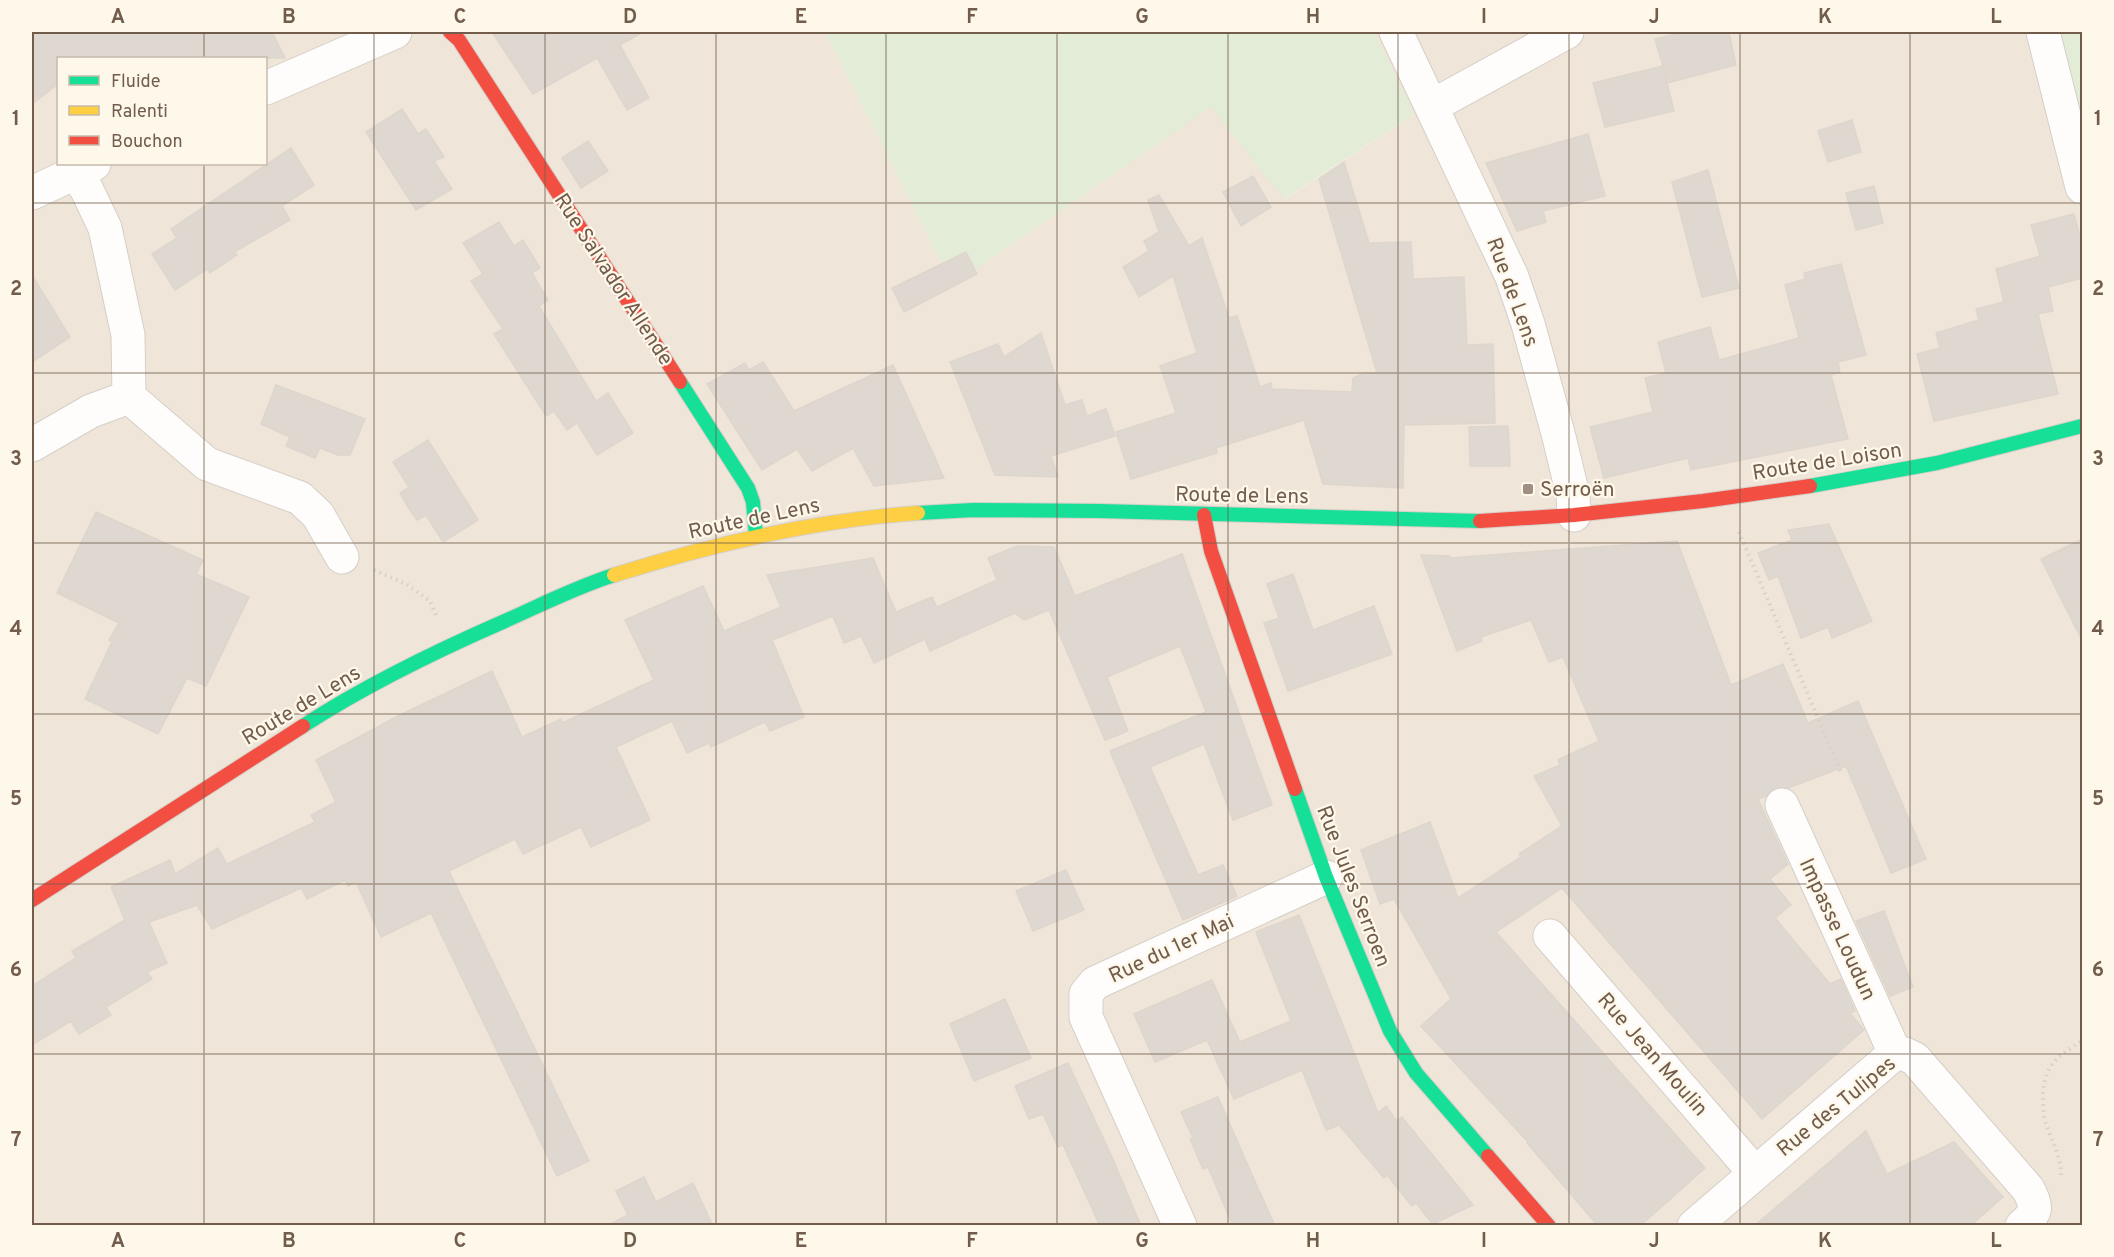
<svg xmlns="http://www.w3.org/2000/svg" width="2114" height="1257" font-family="Overpass,sans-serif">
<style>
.residential{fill:#efe5d8;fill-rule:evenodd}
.green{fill:#e2ecd6}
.building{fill:#dfd8d0;stroke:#ded6cd;stroke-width:1.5}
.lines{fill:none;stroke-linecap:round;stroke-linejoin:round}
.street-casing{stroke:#d5cfc8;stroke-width:35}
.fast-casing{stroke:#d5cfc8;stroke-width:16}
.slow-casing{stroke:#d5cfc8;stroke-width:16}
.jam-casing{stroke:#d5cfc8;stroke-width:16}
.path{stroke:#d7d0cb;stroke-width:4;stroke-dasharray:1.5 4.5;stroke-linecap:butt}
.street{stroke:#fefdfc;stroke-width:33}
.fast{stroke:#16e098;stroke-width:14}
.slow{stroke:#ffcf43;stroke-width:14}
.jam{stroke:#f24e42;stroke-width:14}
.grid{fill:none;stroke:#725c4c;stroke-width:1.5;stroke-opacity:0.55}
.poi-dot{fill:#a09083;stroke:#fef8eb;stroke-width:2}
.labels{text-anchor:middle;stroke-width:4.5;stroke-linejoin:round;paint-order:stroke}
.street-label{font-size:21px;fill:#725c4c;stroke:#fef8eb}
.poi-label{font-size:21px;fill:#725c4c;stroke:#fef8eb;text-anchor:start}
.neatline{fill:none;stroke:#725c4c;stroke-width:2}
.grid-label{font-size:20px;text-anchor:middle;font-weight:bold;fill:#725c4c}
</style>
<rect width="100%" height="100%" fill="#f6f2ea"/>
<!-- residential -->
<path class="residential" d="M32 32H825L953 285 1211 106 1285 199 1413 115 1374 32H2058L2082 125V1225H32ZM58 58H266V164H58Z"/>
<!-- green -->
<g class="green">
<polygon points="825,32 1374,32 1414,114 1284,199 1211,107 953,285"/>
<polygon points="2058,32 2082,32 2082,125"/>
</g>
<!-- building -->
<g class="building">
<polygon points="32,32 272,32 285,58 58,58 58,84 32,104"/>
<polygon points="492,32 643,32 620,45 649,98 627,110 597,58 533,94"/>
<polygon points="1683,32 1729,32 1736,65 1667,83 1663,66 1674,111 1605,127 1593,83 1663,66 1655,39"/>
<polygon points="402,109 418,134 426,129 444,157 434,161 452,189 416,210 366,132"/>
<polygon points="1852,120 1861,152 1828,162 1818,131"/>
<polygon points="1588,134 1605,196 1543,211 1546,222 1517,231 1486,163"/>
<polygon points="588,141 608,171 581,188 562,158"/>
<polygon points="291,148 314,185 282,206 290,220 234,252 237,255 210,273 207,269 175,290 152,254 177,238 171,229"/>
<polygon points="1344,162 1369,243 1411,242 1413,279 1464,277 1467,345 1493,344 1495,423 1404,425 1403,488 1323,484 1304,420 1216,448 1217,453 1131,479 1116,432 1176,413 1160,366 1197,353 1173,276 1139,297 1123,267 1149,251 1144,241 1159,232 1148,200 1159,195 1189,246 1202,238 1229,318 1237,316 1260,387 1271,383 1272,389 1352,392 1353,378 1364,373 1377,373 1319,179"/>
<polygon points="1708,170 1739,288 1702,297 1672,182"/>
<polygon points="1253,176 1271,207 1241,226 1223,192"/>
<polygon points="1874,186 1883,223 1856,230 1846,193"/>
<polygon points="2074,214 2082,245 2082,278 2048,287 2053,311 2038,314 2058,394 1934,421 1917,354 1940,348 1936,333 1979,320 1976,309 2004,302 1996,269 2040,256 2031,225"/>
<polygon points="499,222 514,246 523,240 540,268 532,273 548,300 539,306 596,401 608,393 633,433 597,455 577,423 567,430 554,411 546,416 494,334 503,329 471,281 483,274 463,243"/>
<polygon points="966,252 977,274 904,312 892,288"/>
<polygon points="1841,264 1866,355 1838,362 1840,372 1831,375 1848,439 1691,470 1688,458 1604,478 1590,427 1653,412 1645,378 1666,373 1658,342 1710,327 1719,360 1799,338 1785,285 1805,279 1804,273"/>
<polygon points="32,275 70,337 32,362"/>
<polygon points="1041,333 1065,405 1082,400 1087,416 1106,409 1115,436 1051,456 1058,477 995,475 950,362 998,344 1004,357"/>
<polygon points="763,362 794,411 893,365 944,478 874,486 853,448 812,471 797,449 762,470 707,384 745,363 749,370"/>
<polygon points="276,385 365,419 350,455 338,455 320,448 315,458 286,446 290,437 261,424"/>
<polygon points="1508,426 1510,466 1470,466 1469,427"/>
<polygon points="428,440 478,520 443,542 426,515 417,520 408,507 400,493 409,487 393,462"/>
<polygon points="96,512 203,560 196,574 249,597 206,686 187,678 158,734 85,699 112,642 109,640 119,623 57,593"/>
<polygon points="1829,524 1872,621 1832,638 1828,627 1801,638 1778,576 1769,580 1758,553 1792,540 1788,530"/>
<polygon points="2082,539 2082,640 2041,559"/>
<polygon points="1677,541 1731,685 1783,664 1808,723 1858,701 1926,859 1891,873 1846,766 1788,788 1775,788 1766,796 1758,799 1788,864 1770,879 1791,905 1775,918 1830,984 1841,979 1855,1011 1850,1013 1864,1030 1762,1119 1562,888 1496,932 1705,1168 1640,1226 1598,1226 1527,1143 1528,1142 1421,1026 1451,999 1394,899 1380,904 1361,850 1430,822 1458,898 1521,857 1519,854 1562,826 1534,776 1560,765 1558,760 1599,741 1563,657 1549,662 1531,620 1481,637 1482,641 1457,651 1421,555 1450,556 1451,558"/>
<polygon points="1017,546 1054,547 1075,596 1182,554 1272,805 1233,820 1204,744 1150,767 1198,875 1223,865 1237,896 1183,920 1110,751 1206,712 1180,646 1107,677 1128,731 1105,740 1049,610 1024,620 1015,613 930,651 925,639 874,663 861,636 844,643 833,616 772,640 804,717 770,731 765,722 711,747 709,743 687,753 672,721 616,747 650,820 591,847 581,827 523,854 515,839 449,871 589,1161 557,1176 431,913 381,937 356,882 348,886 345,880 307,899 301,888 212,929 197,905 149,922 167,963 147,972 152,979 106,1007 111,1015 79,1034 71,1021 32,1045 32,986 76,958 72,951 125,920 111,887 170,860 175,874 218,848 227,864 315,822 311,815 336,802 316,760 398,716 492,671 522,737 561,719 562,723 654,680 625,620 703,586 724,631 781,607 767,575 873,558 896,612 932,597 937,607 997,580 988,558"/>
<polygon points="1293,574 1313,630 1374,606 1392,654 1288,691 1264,623 1279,618 1267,584"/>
<polygon points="1066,870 1084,910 1033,931 1016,891"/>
<polygon points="1884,911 1913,987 1890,996 1856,921"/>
<polygon points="1299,915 1378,1113 1386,1106 1397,1121 1402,1117 1473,1205 1433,1224 1416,1203 1412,1206 1387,1175 1384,1178 1339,1125 1326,1130 1302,1070 1234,1099 1207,1040 1155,1062 1134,1014 1212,980 1240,1042 1291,1021 1256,932"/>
<polygon points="1005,999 1031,1058 974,1081 950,1024"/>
<polygon points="1068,1063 1112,1157 1141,1226 1100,1226 1063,1145 1058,1147 1043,1114 1029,1119 1015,1086"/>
<polygon points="1218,1097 1253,1177 1275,1226 1233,1226 1208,1167 1203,1169 1190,1139 1193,1138 1181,1112"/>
<polygon points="1866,1131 1887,1174 1954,1142 2003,1197 1970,1226 1754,1226"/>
<polygon points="644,1177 656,1202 693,1183 713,1226 607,1226 628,1215 616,1191"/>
</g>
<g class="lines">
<!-- street casing -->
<g class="street-casing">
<g id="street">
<polyline points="1396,32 1512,277 1528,324 1558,433 1573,495 1574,515"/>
<polyline points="2043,32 2082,187"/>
<polyline points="266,88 395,32"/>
<polyline points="1432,106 1567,32"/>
<polyline points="74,172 86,188 105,228 128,335 129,397 207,464 300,498 318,515 342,557"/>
<polyline points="32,193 94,164"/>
<polyline points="32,445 91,411 129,397"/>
<polyline points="1782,805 1895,1053"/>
<polyline points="1550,936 1755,1173"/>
<polyline points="1180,1226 1086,1017 1086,994 1095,983 1326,877"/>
<path d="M1694 1226 1895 1053 1905 1054 1915 1059 2028 1189C2038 1207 2037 1213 2022 1226"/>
</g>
</g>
<!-- fast casing -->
<g class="fast-casing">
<g id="fast">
<polyline points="680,382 748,488 753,502 756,536"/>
<polyline points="1810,486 1937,463 2082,426"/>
<polyline points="918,513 973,510 1099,511 1480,521"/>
<path d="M303 726C366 685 436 651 505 621 541 605 576 587 614 575"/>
<polyline points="1295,789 1326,877 1390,1031 1416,1073 1488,1156"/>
</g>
</g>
<!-- slow casing -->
<g class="slow-casing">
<path id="slow" d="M614 575C713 544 815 520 918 513"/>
</g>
<!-- jam casing -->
<g class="jam-casing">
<g id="jam">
<polyline points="450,32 459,40 680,382"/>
<polyline points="1204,515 1211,551 1295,789"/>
<polyline points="1480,521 1574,515 1703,501 1810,486"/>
<polyline points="32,900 303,726"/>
<polyline points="1488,1156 1549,1226"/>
</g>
</g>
<!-- path -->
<g class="path">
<polyline points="1739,532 1842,775"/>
<polyline points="374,570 406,584 430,601 436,615"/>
<path d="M2061 1175C2061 1156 2051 1139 2045 1121 2043 1113 2043 1102 2043 1093 2045 1064 2059 1055 2082 1041"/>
</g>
<!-- street -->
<use href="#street" class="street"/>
<!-- fast -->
<use href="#fast" class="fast"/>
<!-- slow -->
<use href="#slow" class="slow"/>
<!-- jam -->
<use href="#jam" class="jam"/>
</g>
<!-- grid -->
<path class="grid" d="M204 32V58M374 32V1226M545 32V1226M716 32V1226M886 32V1226M1057 32V1226M1228 32V1226M1398 32V1226M1569 32V1226M1740 32V1226M1910 32V1226M204 164V1226M32 203H2082M32 373H2082M32 543H2082M32 714H2082M32 884H2082M32 1054H2082"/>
<!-- markers -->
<rect class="poi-dot" x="1522" y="483" width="12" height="12" rx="3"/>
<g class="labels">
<!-- street labels -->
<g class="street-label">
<text transform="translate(614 279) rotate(57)" y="7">Rue Salvador Allende</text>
<text transform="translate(1513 292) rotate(70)" y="7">Rue de Lens</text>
<text transform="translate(1827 461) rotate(-9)" y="7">Route de Loison</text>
<text transform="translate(1242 495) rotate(1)" y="7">Route de Lens</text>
<text transform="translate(754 518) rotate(-12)" y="7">Route de Lens</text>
<text transform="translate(301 705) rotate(-31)" y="7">Route de Lens</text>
<text transform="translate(1354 886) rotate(69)" y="7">Rue Jules Serroen</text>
<text transform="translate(1838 929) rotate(65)" y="7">Impasse Loudun</text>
<text transform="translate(1171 948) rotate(-25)" y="7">Rue du 1er Mai</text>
<text transform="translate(1653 1054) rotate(49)" y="7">Rue Jean Moulin</text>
<text transform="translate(1836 1106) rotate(-39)" y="7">Rue des Tulipes</text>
</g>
<!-- poi labels -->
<g class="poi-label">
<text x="1540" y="496">Serroën</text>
</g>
</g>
<!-- border -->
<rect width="2114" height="1257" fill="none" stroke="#fef8eb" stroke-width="66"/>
<!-- legend -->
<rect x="57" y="57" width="210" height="108" fill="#fef8eb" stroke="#c6baab" stroke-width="1.5"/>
<rect x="69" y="76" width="30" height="9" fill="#16e098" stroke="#c6baab" stroke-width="1.5"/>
<text x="111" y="87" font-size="18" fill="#725c4c">Fluide</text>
<rect x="69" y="106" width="30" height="9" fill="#ffcf43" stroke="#c6baab" stroke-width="1.5"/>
<text x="111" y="117" font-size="18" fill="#725c4c">Ralenti</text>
<rect x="69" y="136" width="30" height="9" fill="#f24e42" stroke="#c6baab" stroke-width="1.5"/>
<text x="111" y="147" font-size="18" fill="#725c4c">Bouchon</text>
<rect x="33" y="33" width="2048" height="1191" class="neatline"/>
<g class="grid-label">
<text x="118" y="23">A</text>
<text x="289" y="23">B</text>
<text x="460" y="23">C</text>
<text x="630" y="23">D</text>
<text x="801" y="23">E</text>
<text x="972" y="23">F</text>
<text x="1142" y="23">G</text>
<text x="1313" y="23">H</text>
<text x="1484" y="23">I</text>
<text x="1654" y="23">J</text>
<text x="1825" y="23">K</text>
<text x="1996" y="23">L</text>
<text x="16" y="125">1</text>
<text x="2098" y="125">1</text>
<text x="16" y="295">2</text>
<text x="2098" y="295">2</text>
<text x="16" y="465">3</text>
<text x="2098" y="465">3</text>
<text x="16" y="635">4</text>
<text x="2098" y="635">4</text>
<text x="16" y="805">5</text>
<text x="2098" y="805">5</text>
<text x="16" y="976">6</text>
<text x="2098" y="976">6</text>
<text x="16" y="1146">7</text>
<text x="2098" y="1146">7</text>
<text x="118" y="1247">A</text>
<text x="289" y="1247">B</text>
<text x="460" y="1247">C</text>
<text x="630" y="1247">D</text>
<text x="801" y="1247">E</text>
<text x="972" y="1247">F</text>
<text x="1142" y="1247">G</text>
<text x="1313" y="1247">H</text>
<text x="1484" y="1247">I</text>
<text x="1654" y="1247">J</text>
<text x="1825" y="1247">K</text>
<text x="1996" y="1247">L</text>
</g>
</svg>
